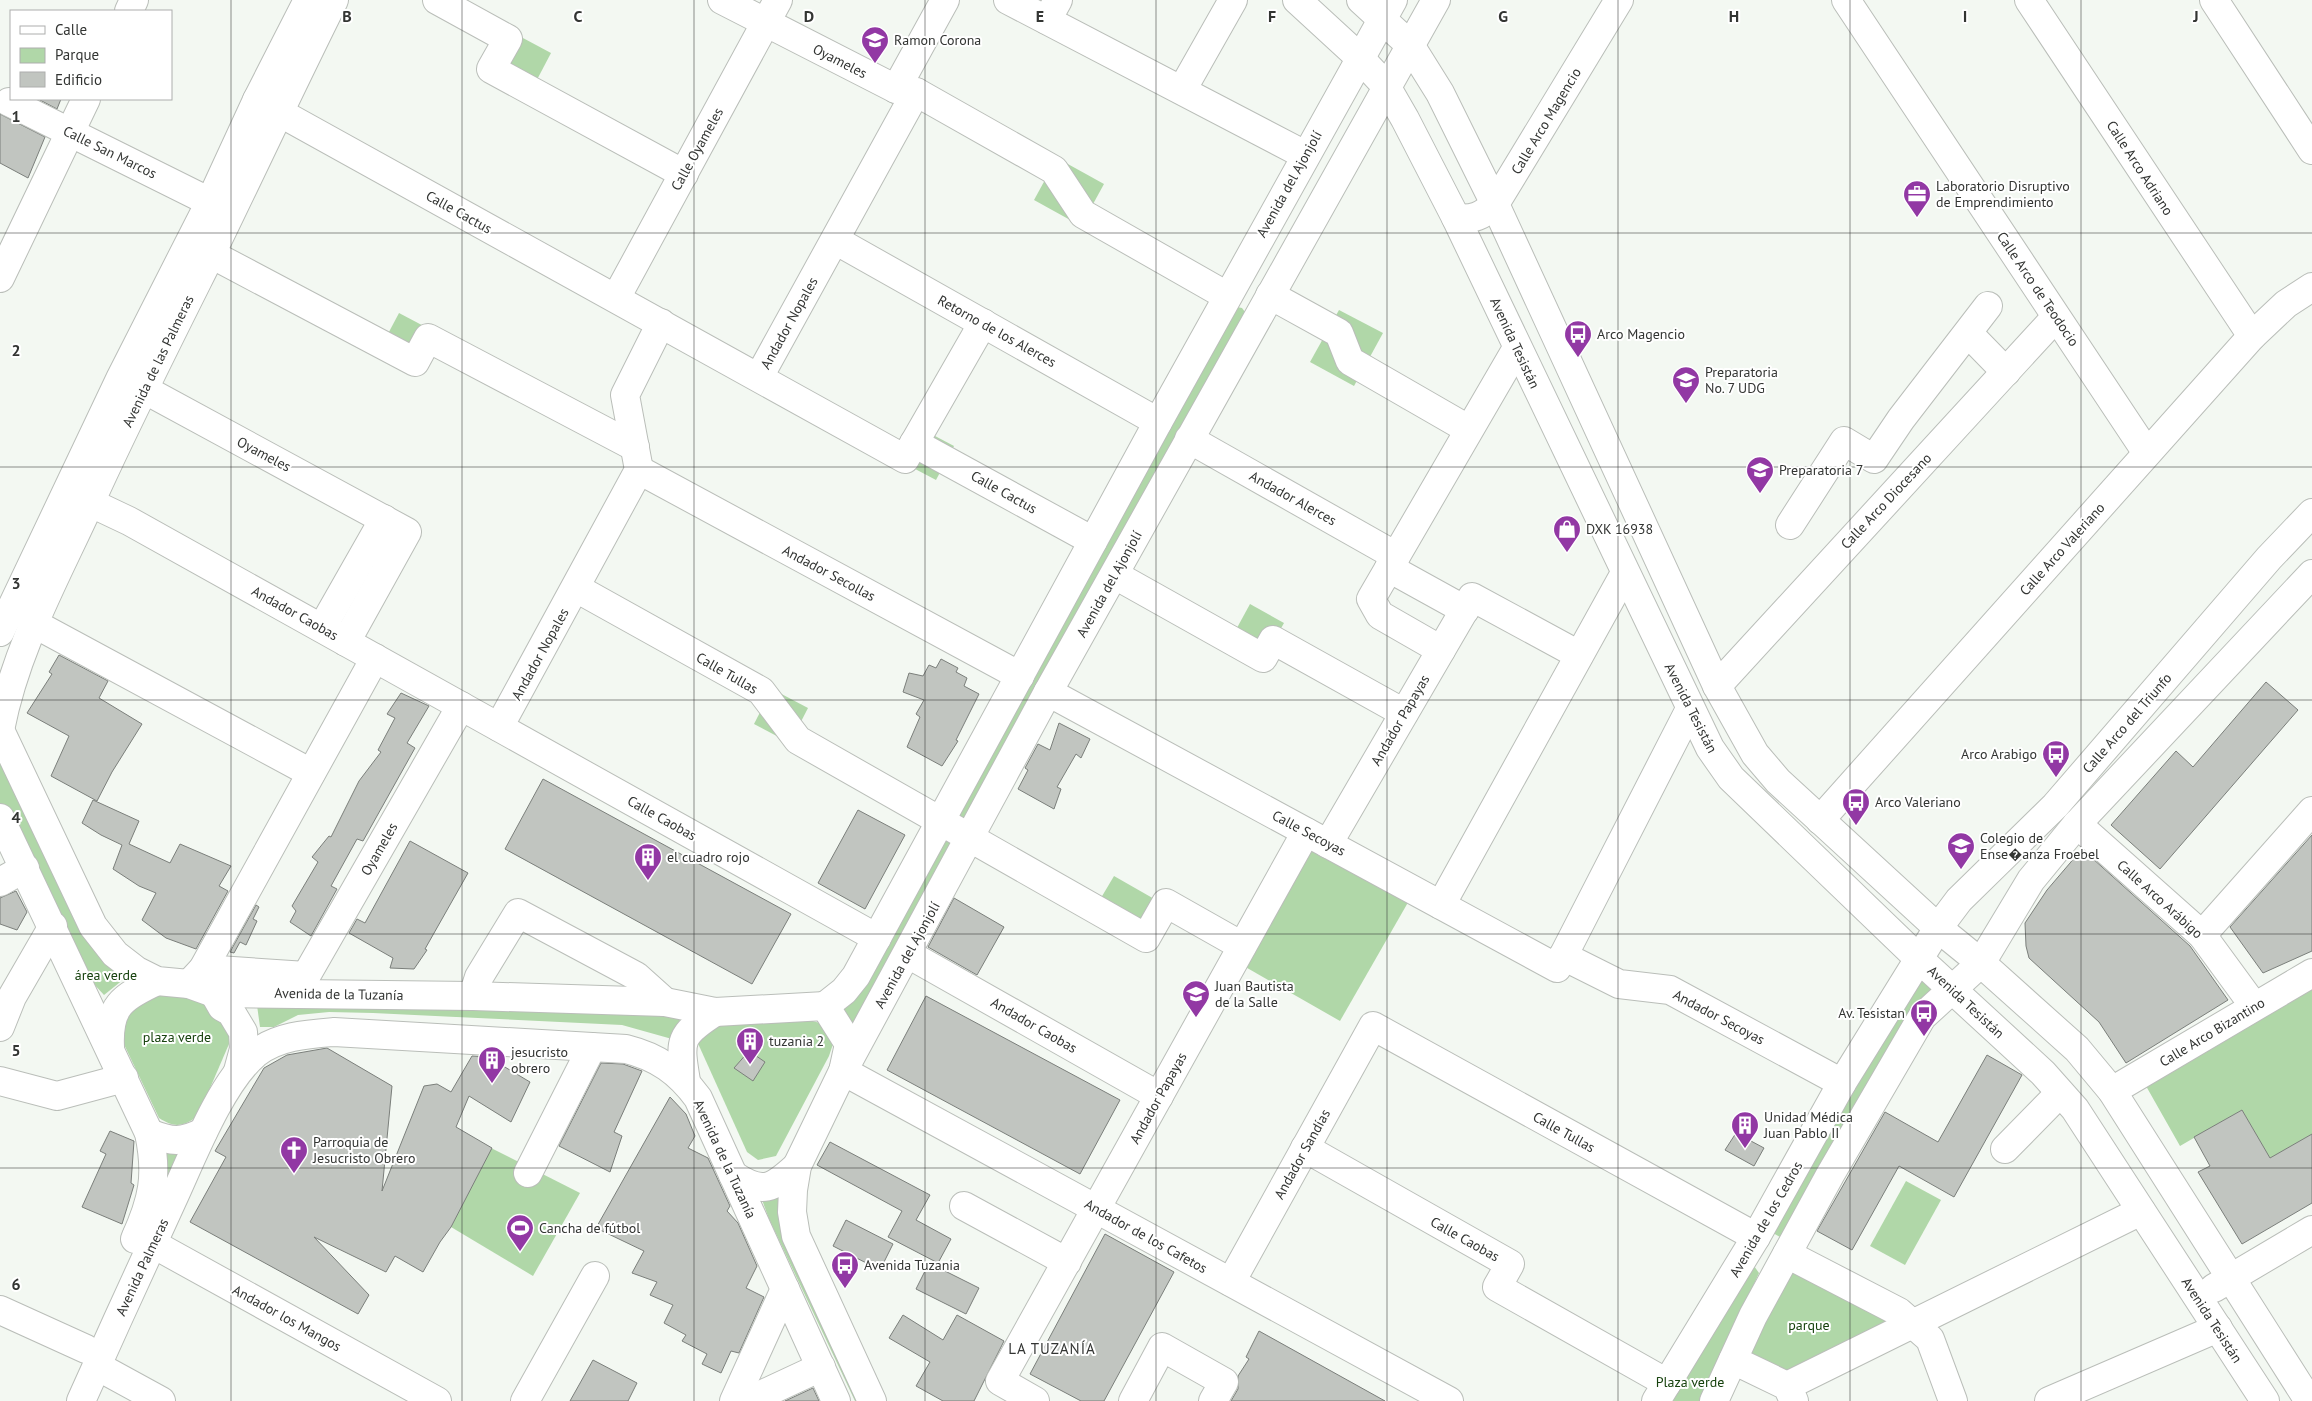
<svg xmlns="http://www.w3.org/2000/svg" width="2312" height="1401" font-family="'PT Sans',sans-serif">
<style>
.green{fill:#b0d7a8}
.building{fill:#c1c5c0;stroke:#7b7f7b}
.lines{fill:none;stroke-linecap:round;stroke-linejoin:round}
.minor-casing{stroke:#babeb9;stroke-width:30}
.minor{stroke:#fff;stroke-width:28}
.grid{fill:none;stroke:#333533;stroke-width:1;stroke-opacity:0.55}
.labels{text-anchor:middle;stroke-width:4;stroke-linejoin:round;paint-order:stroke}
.poi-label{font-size:14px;fill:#333533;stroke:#fff;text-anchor:start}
.street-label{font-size:14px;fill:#333533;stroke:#fff}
.park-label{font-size:14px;fill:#17420e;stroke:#fff}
.neighbourhood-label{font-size:15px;letter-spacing:1px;fill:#333533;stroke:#fff}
.grid-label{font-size:16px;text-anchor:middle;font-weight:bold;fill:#333533;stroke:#fff;stroke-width:4;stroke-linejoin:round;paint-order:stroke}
</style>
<rect width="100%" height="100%" fill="#f3f8f2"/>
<!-- green -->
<g class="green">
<polygon points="508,30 551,53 530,93 487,71"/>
<polygon points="1057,158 1104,184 1081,226 1034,200"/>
<polygon points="1237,307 1242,308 1245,312 1243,318 855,1026 838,1010"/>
<polygon points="1339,310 1383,333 1354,386 1310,362"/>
<polygon points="399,313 435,332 417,367 381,347"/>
<polygon points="918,427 954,446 936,480 900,461"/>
<polygon points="1250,604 1284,623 1260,666 1226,648"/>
<polygon points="772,689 808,708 790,743 754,724"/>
<polygon points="0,749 129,975 104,995 81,970 0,814"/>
<polygon points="1319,829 1418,885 1340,1021 1242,965"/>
<polygon points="1114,876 1163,904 1145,936 1095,908"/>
<polygon points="1921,967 1942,986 1853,1107 1780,1237 1766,1229"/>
<path d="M157 981 214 993 232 1037 198 1116C182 1127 175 1128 159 1118L120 1036 119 1013Z"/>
<polygon points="2312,989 2312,1134 2270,1159 2242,1110 2180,1146 2146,1086"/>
<polygon points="256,998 682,1015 672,1039 622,1025 373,1013 329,1012 298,1015 274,1027 260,1027"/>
<polygon points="793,1016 820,1023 834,1041 829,1056 776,1156 758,1160 747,1152 691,1028"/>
<polygon points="164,1145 184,1146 166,1188"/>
<polygon points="491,1148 580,1193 533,1276 451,1227"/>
<polygon points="773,1179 874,1401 855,1401 769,1219 761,1197"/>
<polygon points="1906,1181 1941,1200 1905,1265 1870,1246"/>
<polygon points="1754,1266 1759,1273 1701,1401 1663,1401"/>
<polygon points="1790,1268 1881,1315 1897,1327 1791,1379 1746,1358"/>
</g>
<!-- building -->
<g class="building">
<polygon points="38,99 61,99 57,109"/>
<polygon points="0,114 45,137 28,178 0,163"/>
<polygon points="59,655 108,681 99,698 142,724 112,772 97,801 51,776 69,736 27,713 52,674 49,672"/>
<polygon points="941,659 958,668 956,672 967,678 964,686 979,694 956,740 958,741 942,766 907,747 920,717 916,714 924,700 903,692 909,673 923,676 929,665 936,668"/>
<polygon points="2266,682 2298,710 2160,869 2111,825 2176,751 2193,767"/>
<polygon points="401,693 429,706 407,743 415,748 363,841 357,839 331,886 337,889 311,936 290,922 296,911 292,906 318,862 312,857 329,836 331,837 359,781 381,752 378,750 395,718 387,714"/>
<polygon points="1059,723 1090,739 1081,758 1076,754 1057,787 1061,789 1054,809 1018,789 1028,770 1025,768 1038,744 1050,750"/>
<polygon points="543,779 791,914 752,984 505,849"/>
<polygon points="93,800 139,821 129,844 170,863 180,844 231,866 219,886 228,891 196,949 166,938 142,920 156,893 139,886 113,869 122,845 101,835 82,823"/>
<polygon points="858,810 905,835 865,909 818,883"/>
<polygon points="2312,835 2312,951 2263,973 2230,927"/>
<polygon points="410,841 468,873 425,949 427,950 414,969 390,968 393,958 349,933 357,919 365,923"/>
<polygon points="2082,849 2190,946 2228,1000 2126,1063 2099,1022 2029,958 2026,946 2025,923 2047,890"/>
<polygon points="16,891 27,912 17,930 0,924 0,898"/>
<polygon points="954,898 1004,927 977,975 928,947"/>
<polygon points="256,905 259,907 253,919 257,921 246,945 240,942 234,953 230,952"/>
<polygon points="926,996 1120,1100 1080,1174 887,1070"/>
<polygon points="327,1048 392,1086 382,1191 424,1086 437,1084 451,1092 472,1056 488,1057 530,1082 511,1122 469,1096 456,1127 492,1148 451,1227 440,1242 423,1272 395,1256 386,1272 314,1237 369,1295 358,1314 190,1222 226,1157 215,1151 264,1068 287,1055"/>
<polygon points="749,1051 765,1062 753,1081 734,1068"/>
<polygon points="1987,1055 2022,1075 1954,1197 1899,1166 1852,1250 1817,1231 1885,1112 1938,1142"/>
<polygon points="601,1063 623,1064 642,1071 614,1132 622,1136 610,1172 559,1146"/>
<polygon points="670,1097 686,1114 695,1136 688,1148 708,1158 730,1206 727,1211 738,1223 757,1266 746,1288 764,1297 739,1353 731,1351 721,1373 702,1364 707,1354 682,1341 686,1335 664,1323 673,1305 650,1295 657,1282 632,1273 644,1251 596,1228"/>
<polygon points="2242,1110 2270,1158 2312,1134 2312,1203 2242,1244 2198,1172 2210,1166 2194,1137"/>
<polygon points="110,1131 134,1141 131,1183 134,1185 122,1224 82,1207 106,1154 100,1151"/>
<polygon points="1736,1133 1764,1148 1754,1166 1725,1150"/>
<polygon points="830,1142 930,1195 916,1220 951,1239 938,1263 888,1237 902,1211 817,1165"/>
<polygon points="846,1220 893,1244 880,1270 833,1246"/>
<polygon points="1105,1234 1174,1272 1104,1401 1081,1401 1030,1374"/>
<polygon points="929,1263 979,1288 966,1314 916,1289"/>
<polygon points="903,1315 943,1340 957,1315 1004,1341 974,1401 943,1401 916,1386 930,1362 889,1338"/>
<polygon points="1259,1331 1385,1401 1231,1401 1238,1389 1238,1376 1249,1359 1246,1357"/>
<polygon points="593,1360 637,1383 628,1401 570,1401"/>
<polygon points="813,1388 819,1401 785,1401"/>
</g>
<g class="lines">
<!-- minor casing -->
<g class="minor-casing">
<g id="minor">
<polyline points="437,0 508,39 491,69 684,174"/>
<polyline points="722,0 896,89 916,92 1054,170 1083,214 1227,296"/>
<polyline points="1008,0 1305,155"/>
<polyline points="1297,0 1359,57 1386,86 1405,119 1456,218 1710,748 1731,778 1918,958 2043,1073 2075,1109 2265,1401"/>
<polyline points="1361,0 1410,45 1440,93 1495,204 1717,686 1755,754 1778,781 1938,928 1981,963 2077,1049 2112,1091 2309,1401"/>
<polyline points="1846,0 2147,453"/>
<polyline points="2029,0 2252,336"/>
<polyline points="2214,0 2312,150"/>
<polyline points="129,11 134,0"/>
<polyline points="1047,20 1058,0"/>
<polyline points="896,89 945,0"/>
<polyline points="1182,90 1233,0"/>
<polyline points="257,100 905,459 983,323"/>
<polyline points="9,102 210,202"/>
<path d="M1456 218C1473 220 1482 216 1495 204L1619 0"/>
<polyline points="835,240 1158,422"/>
<polyline points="211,254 415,362 428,338 635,447"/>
<polyline points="0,278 86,99"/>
<polyline points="1270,295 1339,333 1350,361 1468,429"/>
<polyline points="616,298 778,0"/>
<polyline points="1968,333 2006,372"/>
<polyline points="759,377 916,92"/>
<polyline points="127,380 407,532 346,642"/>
<polyline points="1189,439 1396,556"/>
<polyline points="914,443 1093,541"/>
<polyline points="639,470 1020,676"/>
<polyline points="91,503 129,521 877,938"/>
<polyline points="1790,525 1844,441 1874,459 1901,419 1988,306"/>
<polyline points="1389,568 1465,610"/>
<polyline points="1115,575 1263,658 1273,640 1404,713"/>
<polyline points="576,588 761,691 798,740 1146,938 1166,903 1242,946"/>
<polyline points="33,623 311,773"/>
<polyline points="322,628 384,519"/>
<polyline points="0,632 121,377 210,202 257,100 308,0"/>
<polyline points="1441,650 1380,615 1371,599 1517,348"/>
<polyline points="1717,686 2056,317"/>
<polyline points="1048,692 1557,968 1690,709"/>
<polyline points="499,727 639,470 625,395 661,323"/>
<polyline points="0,730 93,926 115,954 137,971 157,981 189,984 214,993 473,996 665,1002 715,1012 825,1006"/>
<path d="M0 730C16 646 59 572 94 494 131 413 171 334 211 254 252 170 292 84 334 0"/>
<path d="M0 818 149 1133C158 1175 153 1200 135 1239"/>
<polyline points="1820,820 2252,336 2286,304 2312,287"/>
<polyline points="2077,824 2202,935 2254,1006"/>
<polyline points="1328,844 1472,597 1579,655"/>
<polyline points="0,882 25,868"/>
<polyline points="1441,905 1625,573"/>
<polyline points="2202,935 2312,811"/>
<polyline points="908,954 1159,1096"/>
<polyline points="1563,956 1619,984 1670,990 1842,1083"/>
<polyline points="203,969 306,976"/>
<polyline points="189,984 203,969 375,658"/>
<polyline points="214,993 222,1007 231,1012 243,1032 244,1049 238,1071"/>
<polyline points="299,993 306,976 461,706"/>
<polyline points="473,996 479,977 518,913 636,976 665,1002"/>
<polyline points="825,1006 844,991 856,976 1158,422 1393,0"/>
<polyline points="825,1006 849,1044 844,1067"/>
<polyline points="0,1027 12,997 53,926"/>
<path d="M110 1047C108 1006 122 997 157 981"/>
<polyline points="843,1071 1449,1401"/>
<polyline points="0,1081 57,1096 124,1078"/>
<path d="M686 1081C679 1040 679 1035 715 1012"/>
<polyline points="2112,1091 2312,973"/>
<path d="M149 1133C172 1142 181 1143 203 1132"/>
<polyline points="1305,1148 1510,1264 1497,1287 1667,1383"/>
<polyline points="2005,1149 2060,1093"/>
<polyline points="528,1173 592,1047"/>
<path d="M733 1175C763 1195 772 1189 797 1166"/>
<polyline points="964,1206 1067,1262"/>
<polyline points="137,1235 437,1401"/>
<polyline points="1787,1254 1899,1312 1930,1339 1953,1401"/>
<polyline points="1231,1282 1373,1026 1756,1237"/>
<polyline points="2214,1288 2312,1230"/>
<polyline points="0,1310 86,1349"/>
<polyline points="1733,1360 1787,1386 1794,1401"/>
<polyline points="97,1366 161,1401"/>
<polyline points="1787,1386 2141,1211"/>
<path d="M81 1401C111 1334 141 1268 172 1201 192 1158 220 1084 255 1054 277 1036 308 1034 334 1032L626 1049C658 1057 679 1072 698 1098L836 1401"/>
<polyline points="525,1401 595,1276"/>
<polyline points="734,1401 785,1289"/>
<polyline points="748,1401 821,1367"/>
<polyline points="872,1401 796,1236 792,1212 793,1190 797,1166 843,1071 1048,692 1436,0"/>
<polyline points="1035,1401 1000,1381 1306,832"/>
<polyline points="1133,1401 1162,1347 1224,1382 1213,1401"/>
<polyline points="1656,1401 1756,1237 1842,1083 1938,928 1959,900 2055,806 2269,558 2312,513"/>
<polyline points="1714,1401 1753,1316 1830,1175 1922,1017 1981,963 2031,880 2077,824 2312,574"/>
<polyline points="2049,1401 2218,1328"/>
</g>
</g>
<!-- minor -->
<use href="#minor" class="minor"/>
</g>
<!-- grid -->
<path class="grid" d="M231 0V1401M462 0V1401M694 0V1401M925 0V1401M1156 0V1401M1387 0V1401M1618 0V1401M1850 0V1401M2081 0V1401M0 233H2312M0 467H2312M0 700H2312M0 934H2312M0 1168H2312"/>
<!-- icons -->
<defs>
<g id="school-pin" transform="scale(1.4375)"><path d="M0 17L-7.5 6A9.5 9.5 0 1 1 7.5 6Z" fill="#9238a4" stroke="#fff"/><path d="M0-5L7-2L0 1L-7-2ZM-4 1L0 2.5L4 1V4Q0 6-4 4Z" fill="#fff"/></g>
<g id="office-pin" transform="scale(1.4375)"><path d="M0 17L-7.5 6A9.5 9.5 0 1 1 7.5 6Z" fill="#9238a4" stroke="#fff"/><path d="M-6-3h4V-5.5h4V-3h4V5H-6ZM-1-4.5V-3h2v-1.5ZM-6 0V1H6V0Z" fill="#fff"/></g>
<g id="bus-pin" transform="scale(1.4375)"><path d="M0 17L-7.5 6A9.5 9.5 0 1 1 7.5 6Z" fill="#9238a4" stroke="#fff"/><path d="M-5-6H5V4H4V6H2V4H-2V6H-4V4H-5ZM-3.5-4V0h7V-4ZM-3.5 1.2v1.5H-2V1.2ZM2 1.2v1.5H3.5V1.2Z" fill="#fff"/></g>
<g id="university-pin" transform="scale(1.4375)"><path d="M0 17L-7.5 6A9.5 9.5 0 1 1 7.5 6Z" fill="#9238a4" stroke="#fff"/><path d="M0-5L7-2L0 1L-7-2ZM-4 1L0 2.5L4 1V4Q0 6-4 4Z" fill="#fff"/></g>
<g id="shop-pin" transform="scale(1.4375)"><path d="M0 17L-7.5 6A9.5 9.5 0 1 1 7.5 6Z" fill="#9238a4" stroke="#fff"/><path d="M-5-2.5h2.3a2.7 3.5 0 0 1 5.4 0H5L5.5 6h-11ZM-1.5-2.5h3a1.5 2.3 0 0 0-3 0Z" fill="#fff"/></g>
<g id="building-pin" transform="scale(1.4375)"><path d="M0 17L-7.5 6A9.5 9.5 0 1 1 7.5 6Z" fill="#9238a4" stroke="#fff"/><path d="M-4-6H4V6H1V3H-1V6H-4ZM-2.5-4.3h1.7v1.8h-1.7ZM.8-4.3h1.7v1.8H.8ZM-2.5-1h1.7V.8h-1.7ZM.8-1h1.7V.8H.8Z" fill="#fff"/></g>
<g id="church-pin" transform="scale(1.4375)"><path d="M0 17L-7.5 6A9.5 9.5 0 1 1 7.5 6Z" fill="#9238a4" stroke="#fff"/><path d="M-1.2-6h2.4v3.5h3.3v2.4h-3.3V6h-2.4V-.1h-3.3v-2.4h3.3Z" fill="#fff"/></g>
<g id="stadium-pin" transform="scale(1.4375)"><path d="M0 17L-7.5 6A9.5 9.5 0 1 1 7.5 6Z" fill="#9238a4" stroke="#fff"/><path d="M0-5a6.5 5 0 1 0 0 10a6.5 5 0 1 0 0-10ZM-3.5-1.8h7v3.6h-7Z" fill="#fff"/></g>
</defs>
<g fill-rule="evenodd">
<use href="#school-pin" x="875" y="40"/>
<use href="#office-pin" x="1917" y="194"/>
<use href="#bus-pin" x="1578" y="334"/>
<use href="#university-pin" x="1686" y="380"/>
<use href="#university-pin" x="1760" y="470"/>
<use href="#shop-pin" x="1567" y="529"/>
<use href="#bus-pin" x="2056" y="754"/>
<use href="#bus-pin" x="1856" y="802"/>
<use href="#school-pin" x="1961" y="846"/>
<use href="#building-pin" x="648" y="857"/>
<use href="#school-pin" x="1196" y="994"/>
<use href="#bus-pin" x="1924" y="1013"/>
<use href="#building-pin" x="750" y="1041"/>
<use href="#building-pin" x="492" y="1060"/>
<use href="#building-pin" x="1745" y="1125"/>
<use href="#church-pin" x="294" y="1150"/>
<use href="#stadium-pin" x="520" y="1228"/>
<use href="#bus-pin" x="845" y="1265"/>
</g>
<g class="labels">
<!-- poi labels -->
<g class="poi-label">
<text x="894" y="45">Ramon Corona</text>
<text x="1936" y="191">Laboratorio Disruptivo<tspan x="1936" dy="16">de Emprendimiento</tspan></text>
<text x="1597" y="339">Arco Magencio</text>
<text x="1705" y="377">Preparatoria<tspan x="1705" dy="16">No. 7 UDG</tspan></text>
<text x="1779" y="475">Preparatoria 7</text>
<text x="1586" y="534">DXK 16938</text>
<text x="2037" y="759" text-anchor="end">Arco Arabigo</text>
<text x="1875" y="807">Arco Valeriano</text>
<text x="1980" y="843">Colegio de<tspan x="1980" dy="16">Ense�anza Froebel</tspan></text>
<text x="667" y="862">el cuadro rojo</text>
<text x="1215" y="991">Juan Bautista<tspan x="1215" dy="16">de la Salle</tspan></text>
<text x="1905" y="1018" text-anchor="end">Av. Tesistan</text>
<text x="769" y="1046">tuzania 2</text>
<text x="511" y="1057">jesucristo<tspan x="511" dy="16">obrero</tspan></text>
<text x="1764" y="1122">Unidad Médica<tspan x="1764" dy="16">Juan Pablo II</tspan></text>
<text x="313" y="1147">Parroquia de<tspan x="313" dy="16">Jesucristo Obrero</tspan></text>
<text x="539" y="1233">Cancha de fútbol</text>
<text x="864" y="1270">Avenida Tuzania</text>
</g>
<!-- street labels -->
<g class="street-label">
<text transform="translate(840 61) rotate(27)" y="5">Oyameles</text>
<text transform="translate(1546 121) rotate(-59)" y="5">Calle Arco Magencio</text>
<text transform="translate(697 149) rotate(-61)" y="5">Calle Oyameles</text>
<text transform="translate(110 152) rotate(26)" y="5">Calle San Marcos</text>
<text transform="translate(2140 168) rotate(57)" y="5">Calle Arco Adriano</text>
<text transform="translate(1289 184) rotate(-61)" y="5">Avenida del Ajonjolí</text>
<text transform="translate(459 212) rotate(29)" y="5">Calle Cactus</text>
<text transform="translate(2038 289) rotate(56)" y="5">Calle Arco de Teodocio</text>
<text transform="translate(789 323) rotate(-61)" y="5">Andador Nopales</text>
<text transform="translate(997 331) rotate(29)" y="5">Retorno de los Alerces</text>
<text transform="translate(1515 343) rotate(65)" y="5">Avenida Tesistán</text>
<text transform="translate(158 361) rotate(-64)" y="5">Avenida de las Palmeras</text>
<text transform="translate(264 454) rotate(28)" y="5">Oyameles</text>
<text transform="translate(1004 492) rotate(29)" y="5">Calle Cactus</text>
<text transform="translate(1293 498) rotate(29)" y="5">Andador Alerces</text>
<text transform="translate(1886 501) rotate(-47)" y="5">Calle Arco Diocesano</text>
<text transform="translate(2062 549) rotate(-48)" y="5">Calle Arco Valeriano</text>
<text transform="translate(829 573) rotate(28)" y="5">Andador Secollas</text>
<text transform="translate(1109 584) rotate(-61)" y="5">Avenida del Ajonjolí</text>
<text transform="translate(295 613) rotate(29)" y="5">Andador Caobas</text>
<text transform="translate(540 654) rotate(-61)" y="5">Andador Nopales</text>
<text transform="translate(727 673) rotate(30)" y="5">Calle Tullas</text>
<text transform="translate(1691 708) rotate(63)" y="5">Avenida Tesistán</text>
<text transform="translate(1400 720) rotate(-60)" y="5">Andador Papayas</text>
<text transform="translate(2127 723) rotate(-49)" y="5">Calle Arco del Triunfo</text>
<text transform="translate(662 818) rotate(29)" y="5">Calle Caobas</text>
<text transform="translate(1309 833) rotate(28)" y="5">Calle Secoyas</text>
<text transform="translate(379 849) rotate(-60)" y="5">Oyameles</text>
<text transform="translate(2160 899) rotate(42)" y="5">Calle Arco Arábigo</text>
<text transform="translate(907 955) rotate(-61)" y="5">Avenida del Ajonjolí</text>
<text transform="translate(339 994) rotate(1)" y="5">Avenida de la Tuzanía</text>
<text transform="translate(1966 1002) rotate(43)" y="5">Avenida Tesistán</text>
<text transform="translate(1719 1017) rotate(28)" y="5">Andador Secoyas</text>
<text transform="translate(1034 1025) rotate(30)" y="5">Andador Caobas</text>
<text transform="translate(2212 1032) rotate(-31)" y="5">Calle Arco Bizantino</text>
<text transform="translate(1158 1098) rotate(-61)" y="5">Andador Papayas</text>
<text transform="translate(1564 1132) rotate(29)" y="5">Calle Tullas</text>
<text transform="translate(1302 1154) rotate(-61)" y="5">Andador Sandías</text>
<text transform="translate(725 1159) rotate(65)" y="5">Avenida de la Tuzanía</text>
<text transform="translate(1766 1219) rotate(-60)" y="5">Avenida de los Cedros</text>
<text transform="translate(1146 1236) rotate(29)" y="5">Andador de los Cafetos</text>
<text transform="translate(1465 1239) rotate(29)" y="5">Calle Caobas</text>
<text transform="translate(142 1267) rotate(-65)" y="5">Avenida Palmeras</text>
<text transform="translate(287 1318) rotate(29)" y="5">Andador los Mangos</text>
<text transform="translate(2212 1320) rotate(57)" y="5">Avenida Tesistán</text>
</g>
<!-- park labels -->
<g class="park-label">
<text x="106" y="980">área verde</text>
<text x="177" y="1042">plaza verde</text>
<text x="1809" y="1330">parque</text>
<text x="1690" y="1387">Plaza verde</text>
</g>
<!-- neighbourhood labels -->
<g class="neighbourhood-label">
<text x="1052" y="1354">LA TUZANÍA</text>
</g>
</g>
<g class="grid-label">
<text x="347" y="22">B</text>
<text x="578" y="22">C</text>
<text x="809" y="22">D</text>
<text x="1040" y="22">E</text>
<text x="1272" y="22">F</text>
<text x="1503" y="22">G</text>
<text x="1734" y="22">H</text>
<text x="1965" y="22">I</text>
<text x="2196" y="22">J</text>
<text x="16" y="122">1</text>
<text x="16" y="356">2</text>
<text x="16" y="589">3</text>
<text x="16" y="823">4</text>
<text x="16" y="1056">5</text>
<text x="16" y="1290">6</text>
</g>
<!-- legend -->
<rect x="10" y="10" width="162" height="90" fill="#ffffff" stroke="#adaead"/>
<rect x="20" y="26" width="25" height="8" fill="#ffffff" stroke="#adaead"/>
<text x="55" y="35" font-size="15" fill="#333533">Calle</text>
<rect x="20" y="48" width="25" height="15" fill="#b0d7a8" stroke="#adaead"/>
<text x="55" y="60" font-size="15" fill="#333533">Parque</text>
<rect x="20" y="72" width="25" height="15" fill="#c1c5c0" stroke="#adaead"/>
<text x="55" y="85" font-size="15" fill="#333533">Edificio</text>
</svg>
